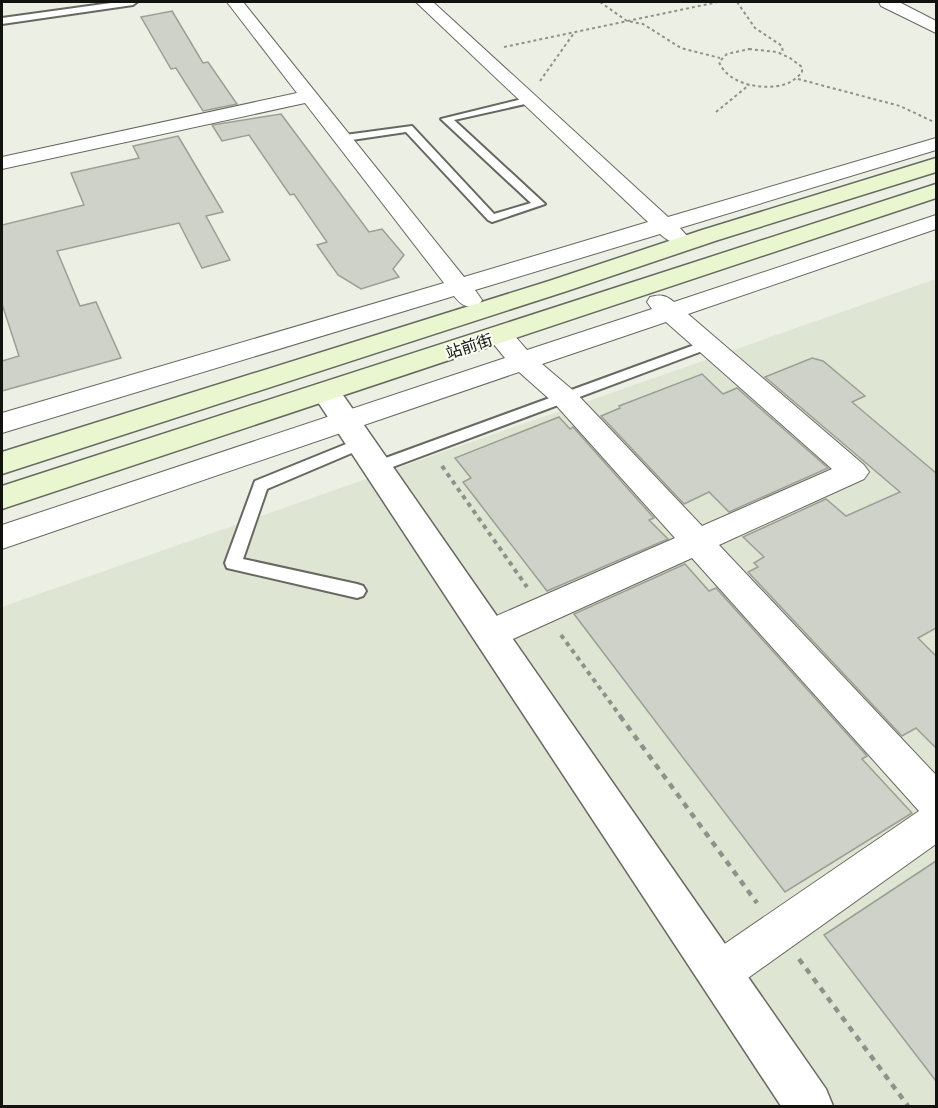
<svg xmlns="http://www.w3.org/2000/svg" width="938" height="1108" font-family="Barlow,'Noto Sans SC',sans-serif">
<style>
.built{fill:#dee5d2}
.building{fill:#ced2c8;stroke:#9b9f95;stroke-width:1.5}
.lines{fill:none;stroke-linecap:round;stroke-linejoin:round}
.service-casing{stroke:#666960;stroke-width:4}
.minor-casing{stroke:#666960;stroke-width:2}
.tertiary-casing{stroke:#666960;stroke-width:3}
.secondary-casing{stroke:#666960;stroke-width:3}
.path-far2{stroke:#8f928a;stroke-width:2;stroke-dasharray:3 3;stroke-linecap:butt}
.path-far1{stroke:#8f928a;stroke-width:4;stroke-dasharray:4.5 4.5;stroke-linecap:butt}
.path{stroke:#8f928a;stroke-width:4.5;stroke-dasharray:6 6;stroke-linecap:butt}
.service{fill:#fff;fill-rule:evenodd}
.minor{fill:#fff;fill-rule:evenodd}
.tertiary{fill:#fff;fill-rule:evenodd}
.secondary{fill:#eaf6d0;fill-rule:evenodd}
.labels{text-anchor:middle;stroke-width:4.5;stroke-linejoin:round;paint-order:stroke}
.street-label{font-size:16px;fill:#12130f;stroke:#f8fcf1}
</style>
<rect width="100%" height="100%" fill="#ebefe4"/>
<!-- built -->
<polygon class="built" points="936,279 936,1106 2,1106 2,607"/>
<!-- building -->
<g class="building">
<polygon points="172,11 203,63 208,62 237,104 203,111 176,68 171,69 141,17"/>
<polygon points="281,114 369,232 382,229 404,255 393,269 399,277 361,289 338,275 317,245 327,242 294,194 290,195 249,135 222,141 212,125"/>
<polygon points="178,136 223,212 206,216 230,260 202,268 179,223 57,251 80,306 96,302 121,358 2,391 2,361 19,356 2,304 2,225 84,205 71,173 139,158 133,146"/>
<polygon points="812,358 823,361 865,396 852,402 936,473 936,628 918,638 936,656 936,748 916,728 902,736 748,572 758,567 754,563 764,557 743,537 826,499 846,516 900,492 765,377"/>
<polygon points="702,374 723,394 737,388 828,468 729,512 709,492 684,504 601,416 620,408 619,406"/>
<polygon points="559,417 570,429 573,427 654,518 649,520 668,539 547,591 463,482 471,478 455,458"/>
<polygon points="685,564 709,591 716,588 867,756 862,759 912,813 785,892 574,614"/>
<polygon points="936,861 936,1081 824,935"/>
</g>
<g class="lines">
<!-- service casing -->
<g class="service-casing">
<g id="service">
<polygon points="118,2 137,2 133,5 2,24 2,18"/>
<polygon points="530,97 534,98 534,102 454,120 545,204 492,222 488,220 406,132 345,141 340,138 345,135 412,126 494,214 531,203 441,119"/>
<polygon points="708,340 715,344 713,347 382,471 372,471 369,467 372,463"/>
<polygon points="361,438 368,443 366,447 267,489 243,559 357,584 363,586 366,591 363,596 357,598 227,568 225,563 255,481"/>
</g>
</g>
<!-- minor casing -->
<g class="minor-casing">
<g id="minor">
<path d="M227 2H243L464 277 648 222 416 2H433L668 217 936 138V150L680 228 687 236 684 241C673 244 668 241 660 234L475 290 482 300 479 305C466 308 462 306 454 296L2 433V413L444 283 305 103 2 169V157L297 93Z"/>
<polygon points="879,2 899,2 936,21 936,33 881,6"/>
<path d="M936 215V229L688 314 864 465 869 472 864 479 719 545 936 775V844L734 988 719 994 704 988 698 973 704 958 919 811 692 558 502 644 490 648 478 644 473 634 478 624 675 538 555 404 519 372 2 549V525L505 358 487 336 491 330C509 325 516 338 527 350L652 309 647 302 650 297C660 294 666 295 674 302ZM666 322 832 469 702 526 575 392 542 364Z"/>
</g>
</g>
<!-- tertiary casing -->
<g class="tertiary-casing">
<polygon id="tertiary" points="326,382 336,385 826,1089 833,1106 781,1106 316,399 312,392 316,385"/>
</g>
<!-- secondary casing -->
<g class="secondary-casing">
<g id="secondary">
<polygon points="936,158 936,172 718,240 567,291 2,474 2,452 549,281 702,230"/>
<polygon points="936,184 936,198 2,509 2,486"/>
</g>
</g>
<!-- path-far2 -->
<g class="path-far2">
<polyline points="600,2 627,21 643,24 681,48 720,58"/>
<polyline points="737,2 755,28 782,46 783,54"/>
<polyline points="504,47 718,2"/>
<path d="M749 49 777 52 790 58 802 67V73C797 77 792 82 786 84 764 91 728 85 719 62L727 54Z"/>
<polyline points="798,79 900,106 934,122"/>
<polyline points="540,81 574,33"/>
<polyline points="716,112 749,85"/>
</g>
<!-- path-far1 -->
<g class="path-far1">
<polyline points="442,466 527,587"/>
<polyline points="561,635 621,717"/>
</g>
<!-- path -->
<g class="path">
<polyline points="620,716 757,903"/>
<polyline points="799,959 908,1106"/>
</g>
<!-- service -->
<use href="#service" class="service"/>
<!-- minor -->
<use href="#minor" class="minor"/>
<!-- tertiary -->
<use href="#tertiary" class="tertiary"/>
<!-- secondary -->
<use href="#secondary" class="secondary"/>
</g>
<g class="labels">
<!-- street labels -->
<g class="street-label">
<text transform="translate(469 346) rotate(-18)" y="6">站前街</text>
</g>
</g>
<!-- border -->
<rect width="938" height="1108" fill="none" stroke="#12130f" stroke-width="6"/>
</svg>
